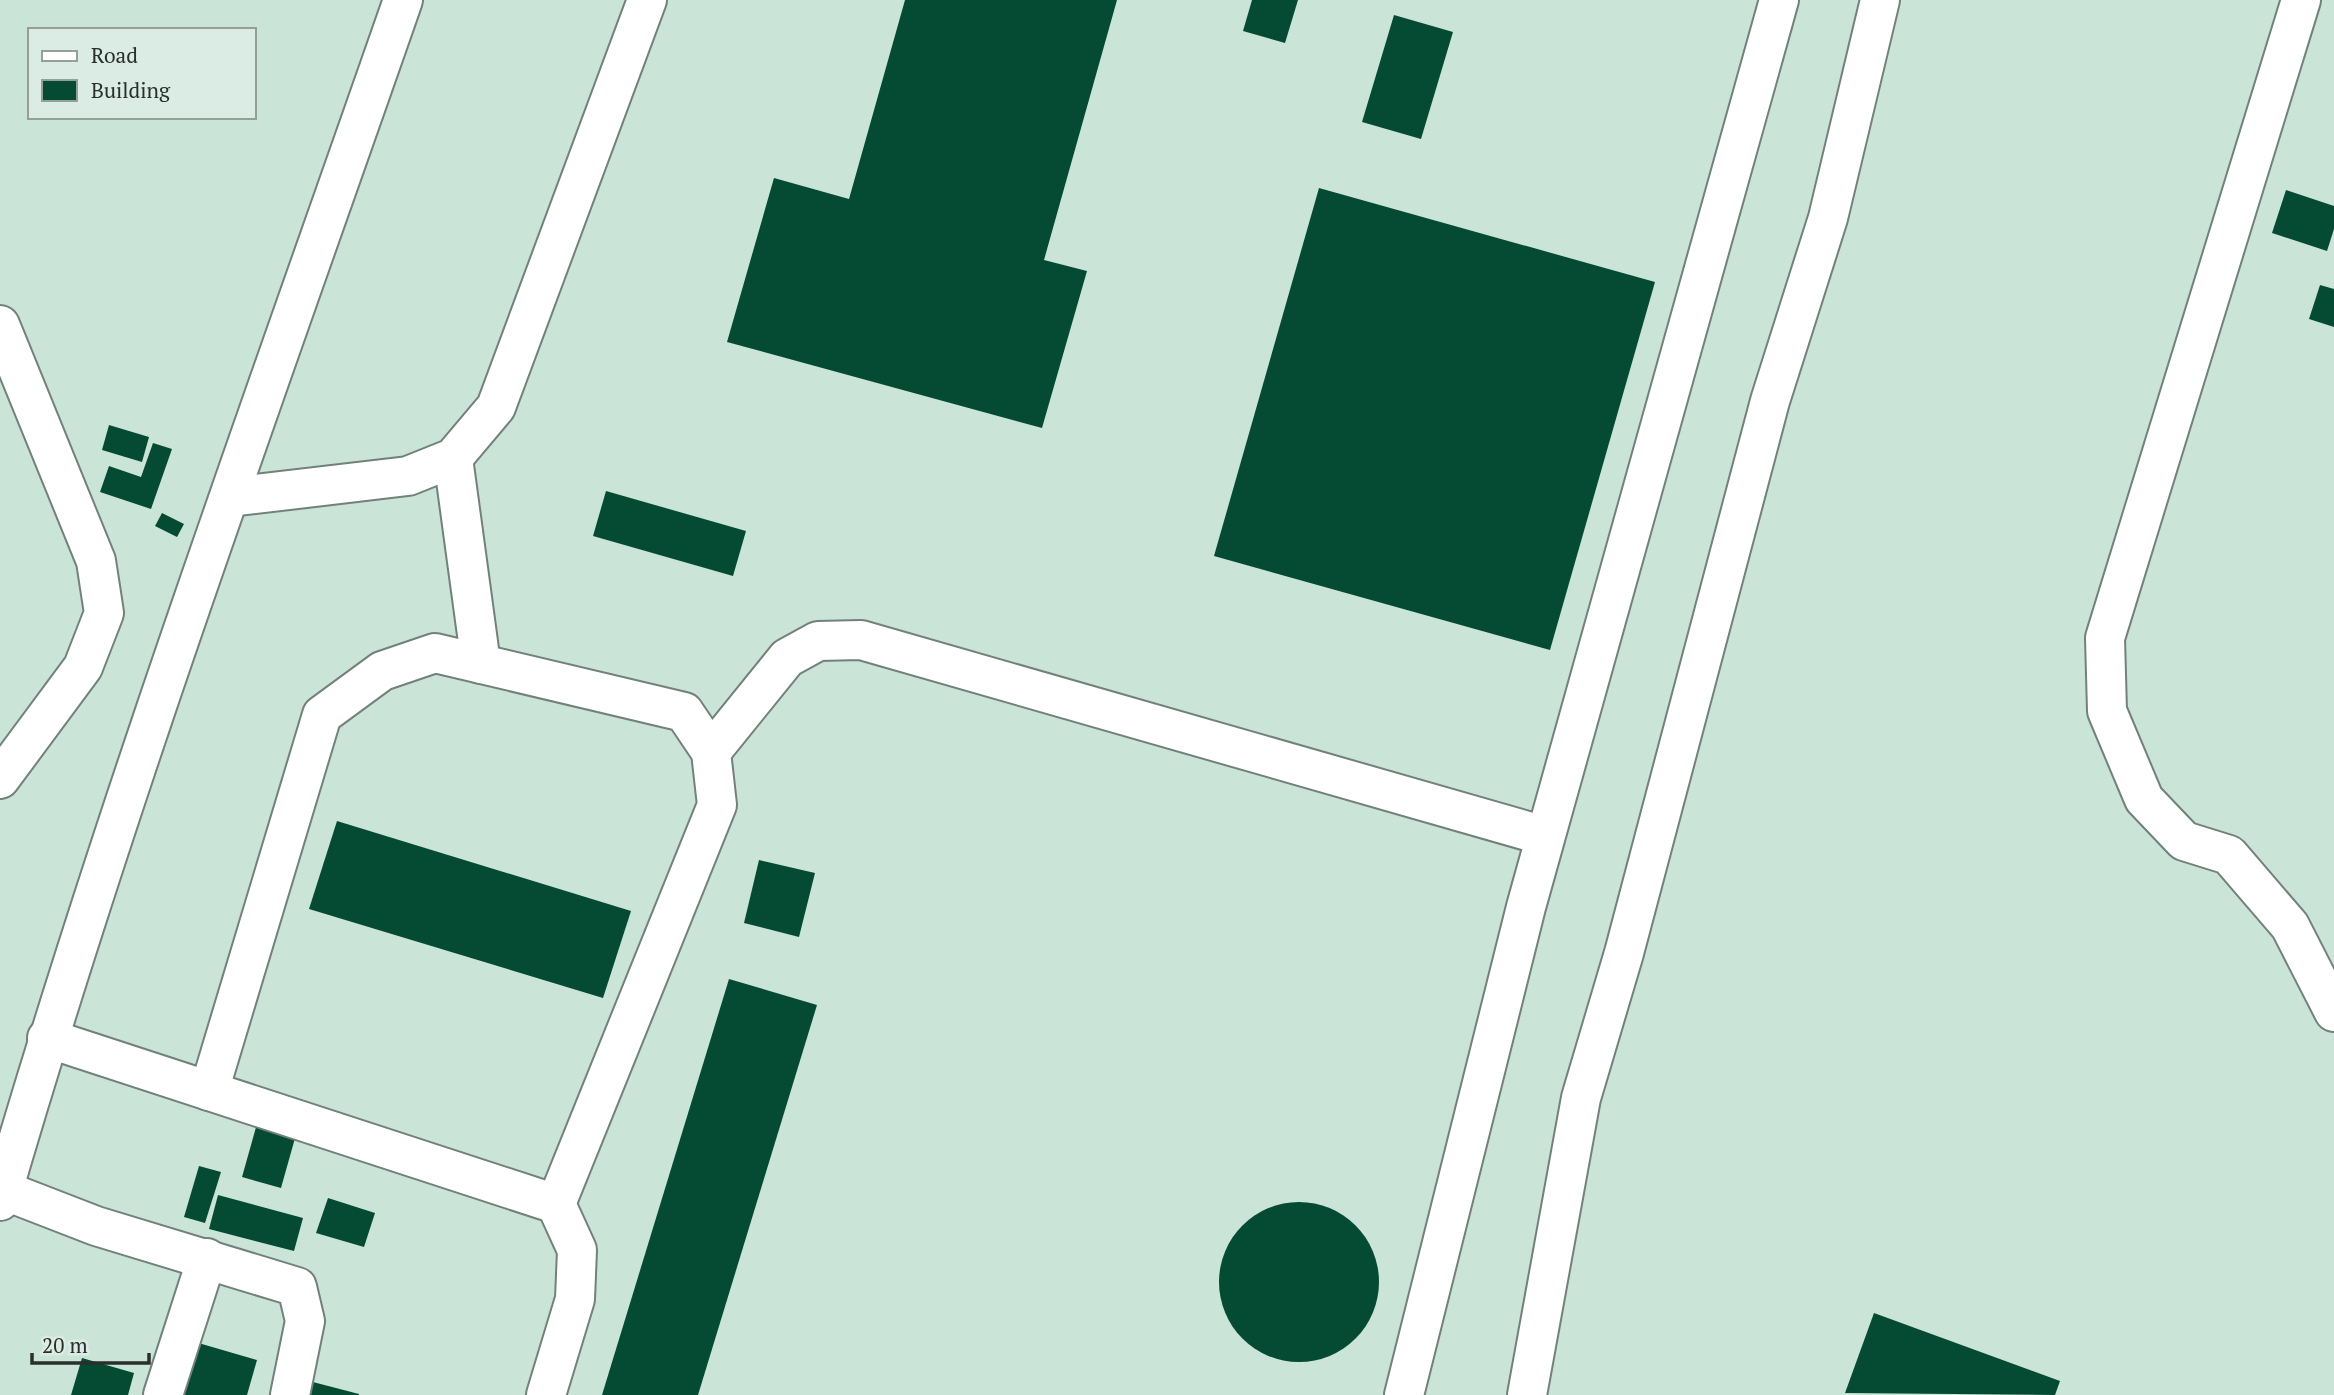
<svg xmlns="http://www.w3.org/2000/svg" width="2334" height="1395" font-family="'PT Serif',serif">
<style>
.built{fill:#cae4d7;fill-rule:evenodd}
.building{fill:#054b34}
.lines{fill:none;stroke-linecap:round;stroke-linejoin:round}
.minor-casing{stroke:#72817a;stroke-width:42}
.minor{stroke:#fff;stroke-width:38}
</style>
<rect width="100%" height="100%" fill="#dbece4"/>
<!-- built -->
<path class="built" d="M0 0H2334V1395H0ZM30 30H254V117H30Z"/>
<!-- building -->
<g class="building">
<polygon points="905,0 1117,0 1044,260 1087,271 1042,428 727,342 774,178 849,199"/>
<polygon points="1252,0 1298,0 1285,43 1243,31"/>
<polygon points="1394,15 1453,32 1421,139 1362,122"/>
<polygon points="1319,188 1655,282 1550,650 1214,556"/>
<polygon points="2286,190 2334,206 2334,229 2327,251 2272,233"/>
<polygon points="2320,285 2334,289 2334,327 2309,319"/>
<polygon points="109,425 149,437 142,462 102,450"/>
<polygon points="153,443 172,449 151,509 100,492 109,466 141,477"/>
<polygon points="606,491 746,531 733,576 593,536"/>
<polygon points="162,513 184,524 177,537 155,526"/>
<polygon points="337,821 631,911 603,998 309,909"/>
<polygon points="759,860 815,873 799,937 744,923"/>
<polygon points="729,979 817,1005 698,1395 602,1395"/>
<polygon points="258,1120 297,1131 281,1188 242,1177"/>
<polygon points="199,1166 221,1172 205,1223 184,1217"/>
<polygon points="218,1195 303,1218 294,1251 209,1229"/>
<polygon points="328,1198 375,1213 364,1247 316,1233"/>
<circle cx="1299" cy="1282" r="80"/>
<polygon points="1874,1313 2060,1381 2055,1395 1845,1393"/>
<polygon points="195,1342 257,1360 247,1395 179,1395"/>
<polygon points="82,1358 134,1373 128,1395 71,1395"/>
<polygon points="309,1381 359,1394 359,1395 306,1395"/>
</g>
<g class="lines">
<!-- minor casing -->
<g class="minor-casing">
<g id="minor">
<polyline points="2301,0 2105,638 2107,711 2144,799 2184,841 2229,855 2290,926 2334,1012"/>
<polyline points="0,325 96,561 104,613 83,667 0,779"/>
<polyline points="453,458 481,664"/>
<polyline points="230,497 408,476 453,458 496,407 647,0"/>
<polyline points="711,752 787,658 818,641 861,640 1545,836"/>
<polyline points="47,1038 556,1204 577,1250 575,1299 546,1395"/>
<polyline points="209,1091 322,715 382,671 435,653 684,712 711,752 717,805 556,1204"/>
<polyline points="3,1190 96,1226 297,1287 305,1321 290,1395"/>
<path d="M0 1201C118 796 264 399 403 0"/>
<polyline points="163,1395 207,1258"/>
<polyline points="1404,1395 1526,907 1779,0"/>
<polyline points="1527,1395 1581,1098 1624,953 1770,401 1828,218 1880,0"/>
</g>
</g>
<!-- minor -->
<use href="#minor" class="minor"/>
</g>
<!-- legend -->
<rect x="28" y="28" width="228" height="91" fill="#dbece4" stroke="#93a09a" stroke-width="2"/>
<rect x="42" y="51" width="35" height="10" fill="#ffffff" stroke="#93a09a" stroke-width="2"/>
<text x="91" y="63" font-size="21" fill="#282f2c">Road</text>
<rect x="42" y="80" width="35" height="21" fill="#054b34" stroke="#93a09a" stroke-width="2"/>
<text x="91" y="98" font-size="21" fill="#282f2c">Building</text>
<!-- scale -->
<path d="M32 1353v10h117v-10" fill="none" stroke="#282f2c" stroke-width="3.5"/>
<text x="42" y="1353" font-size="21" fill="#282f2c" stroke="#dbece4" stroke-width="5" paint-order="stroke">20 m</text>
</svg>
